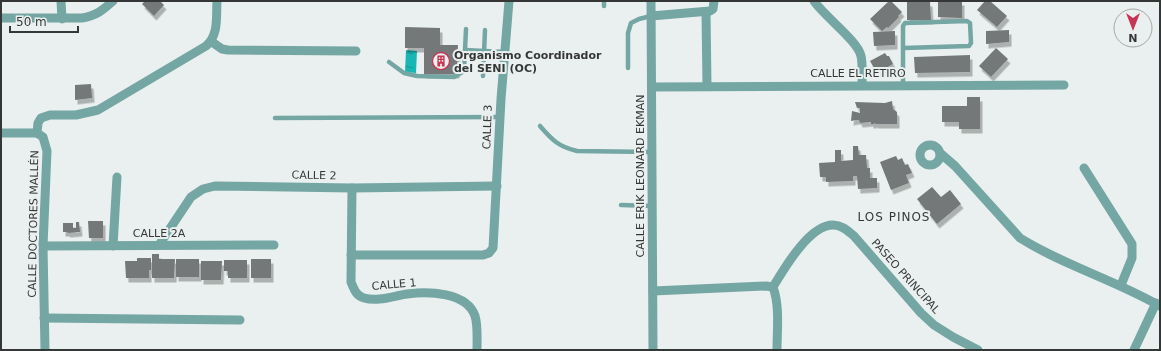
<svg xmlns="http://www.w3.org/2000/svg" width="1161" height="351" font-family="'DejaVu Sans',sans-serif">
<style>
.water{fill:url(#water-ripples)}
.building{fill:#747878;filter:url(#shadow)}
.lines{fill:none;stroke-linecap:round;stroke-linejoin:round}
.lane{stroke:#74a6a4;stroke-width:4.5}
.street{stroke:#74a6a4;stroke-width:9}
.labels{text-anchor:middle;stroke-width:4;stroke-linejoin:round;paint-order:stroke}
.poi-label{font-size:11px;font-weight:bold;fill:#353737;stroke:#eaf0ef;text-anchor:start}
.street-label{font-size:11px;fill:#353737;stroke:#eaf0ef}
.neighbourhood-label{font-size:12px;letter-spacing:1px;fill:#353737;stroke:#eaf0ef}
</style>
<defs>
<pattern id="water-ripples" width="26" height="14" patternUnits="userSpaceOnUse"><rect width="26" height="14" fill="#18b7b5"/><path d="M2 4q2-2 4 0t4 0M15 11q2-2 4 0t4 0" fill="none" stroke="#169694"/></pattern>
<filter id="shadow"><feDropShadow dx="2.5" dy="4.5" stdDeviation="0" flood-color="#0004"/></filter>
</defs>
<rect width="100%" height="100%" fill="#eaf0ef"/>
<!-- water -->
<polygon class="water" points="406,50 417,51 416,73 405,72"/>
<!-- building -->
<g class="building">
<polygon points="145,1 160,1 164,5 154,16 142,4"/>
<polygon points="889,1 891,1 902,12 898,16 899,17 888,28 887,27 882,31 870,19"/>
<polygon points="938,1 962,1 962,18 938,17"/>
<polygon points="985,1 990,1 1007,16 997,27 977,10"/>
<polygon points="907,2 930,2 931,20 907,20"/>
<polygon points="405,27 440,28 440,45 458,45 457,74 424,74 424,48 405,48"/>
<polygon points="1009,30 1009,42 986,44 986,31"/>
<polygon points="895,31 895,45 874,46 873,32"/>
<polygon points="996,48 1008,59 991,77 979,66"/>
<polygon points="885,53 887,56 889,56 893,64 877,73 870,61"/>
<polygon points="970,55 970,72 915,73 914,57"/>
<polygon points="91,84 92,98 75,100 75,85"/>
<polygon points="967,97 980,97 980,129 959,129 959,122 942,122 942,106 967,106"/>
<polygon points="892,101 893,109 897,112 897,124 876,124 874,123 874,124 871,124 871,122 860,123 859,120 856,120 851,121 852,111 860,113 860,108 857,108 855,102 885,103"/>
<polygon points="853,146 858,146 859,155 866,155 867,168 870,168 870,178 877,178 877,188 858,189 857,176 853,176 853,181 826,182 826,177 820,177 819,163 835,162 835,150 841,150 841,161 853,160"/>
<polygon points="896,156 898,160 902,158 905,165 908,164 912,173 906,175 909,183 891,190 880,162"/>
<polygon points="932,187 941,197 950,190 961,204 937,224 917,199"/>
<polygon points="88,221 103,221 103,238 89,238"/>
<polygon points="76,222 79,222 80,232 68,233 67,232 63,232 63,223 73,223 73,228 76,228"/>
<polygon points="152,254 159,254 159,259 175,259 174,278 152,278"/>
<polygon points="137,258 151,258 151,270 149,270 149,278 126,278 125,261 137,261"/>
<rect x="176" y="259" width="23" height="18"/>
<rect x="251" y="259" width="20" height="19"/>
<polygon points="224,260 247,260 247,278 228,278 228,271 224,271"/>
<polygon points="201,261 222,261 221,280 201,280"/>
</g>
<g class="lines">
<!-- lane -->
<g class="lane">
<polyline points="604,6 604,1"/>
<polyline points="465,50 466,29"/>
<polyline points="389,62 404,73 417,76 454,77 464,71 465,50 505,52"/>
<polyline points="628,68 628,33 631,23 639,19 651,16"/>
<polyline points="483,76 485,30"/>
<polyline points="903,85 903,26 905,23 967,21 970,23 971,43 969,46 903,48"/>
<polyline points="275,118 500,117"/>
<path d="M540 126C552 140 559 147 577 151L652 152"/>
<polyline points="621,205 652,206"/>
</g>
<!-- street -->
<g class="street">
<polyline points="61,1 62,19"/>
<polyline points="651,1 653,350"/>
<path d="M814 1C824 16 858 41 861 56 863 65 862 76 862 85"/>
<polyline points="706,12 707,86"/>
<polyline points="651,16 710,11 713,9 714,1"/>
<path d="M1 18H82C96 16 103 10 113 1"/>
<polyline points="212,42 222,49 228,50 356,51"/>
<polyline points="652,87 1064,85"/>
<polyline points="1,133 37,133"/>
<circle cx="930" cy="155" r="10"/>
<path d="M940 153 955 166 1020 238C1063 265 1115 280 1160 306"/>
<polyline points="1084,168 1132,244 1132,258 1121,285"/>
<path d="M352 188 351 282C354 289 356 296 364 298 378 302 393 296 407 294 428 291 467 292 475 316 478 325 477 341 477 350"/>
<polyline points="159,245 191,197 203,189 215,186 352,188 497,186"/>
<polyline points="43,246 274,245"/>
<polyline points="113,246 117,177"/>
<polyline points="351,255 483,255 489,253 493,248 501,99 509,1"/>
<path d="M773 287C780 306 777 330 777 350"/>
<path d="M653 291 766 286 773 287C784 269 809 225 833 225 842 225 848 231 854 236L921 313 934 325 953 337 978 350"/>
<polyline points="44,318 240,320"/>
<path d="M45 350 43 246 47 151 43 137 37 133 38 123 41 118 50 115H76L98 110 206 46C219 35 216 17 217 1"/>
<polyline points="1134,350 1156,303"/>
</g>
</g>
<!-- icons -->
<defs>
<g id="building-ring" transform="scale(0.9)"><circle r="9.5" fill="#eaf0ef" stroke="#c63654" stroke-width="1.5"/><path d="M-4-6H4V6H1V3H-1V6H-4ZM-2.5-4.3h1.7v1.8h-1.7ZM.8-4.3h1.7v1.8H.8ZM-2.5-1h1.7V.8h-1.7ZM.8-1h1.7V.8H.8Z" fill="#c63654"/></g>
</defs>
<g fill-rule="evenodd">
<use href="#building-ring" x="441" y="61"/>
</g>
<g class="labels">
<!-- poi labels -->
<g class="poi-label">
<text x="454" y="59">Organismo Coordinador<tspan x="454" dy="13">del SENI (OC)</tspan></text>
</g>
<!-- street labels -->
<g class="street-label">
<text x="858" y="77">CALLE EL RETIRO</text>
<text transform="translate(487 127) rotate(-88)" y="4">CALLE 3</text>
<text transform="translate(314 175) rotate(1)" y="4">CALLE 2</text>
<text transform="translate(640 176) rotate(-90)" y="4">CALLE ERIK LEONARD EKMAN</text>
<text transform="translate(33 224) rotate(-89)" y="4">CALLE DOCTORES MALLÉN</text>
<text x="159" y="237">CALLE 2A</text>
<text transform="translate(906 276) rotate(48)" y="4">PASEO PRINCIPAL</text>
<text transform="translate(394 284) rotate(-5)" y="4">CALLE 1</text>
</g>
<!-- neighbourhood labels -->
<g class="neighbourhood-label">
<text x="894" y="221">LOS PINOS</text>
</g>
</g>
<!-- border -->
<rect width="1161" height="351" fill="none" stroke="#353737" stroke-width="4"/>
<!-- north arrow -->
<g transform="translate(1133 28) rotate(180)"><circle r="19" fill="#eaf0ef" stroke="#a2a6a5"/>
<path d="M0-3L7 15L0 10L-7 15Z" fill="#c63654"/>
<text y="-6" font-size="11" font-weight="bold" text-anchor="middle" fill="#353737">N</text>
</g>
<!-- scale -->
<path d="M10 26v6h68v-6" fill="none" stroke="#353737" stroke-width="2"/>
<text x="16" y="26" font-size="12" fill="#353737" stroke="#eaf0ef" stroke-width="3" paint-order="stroke">50 m</text>
</svg>
